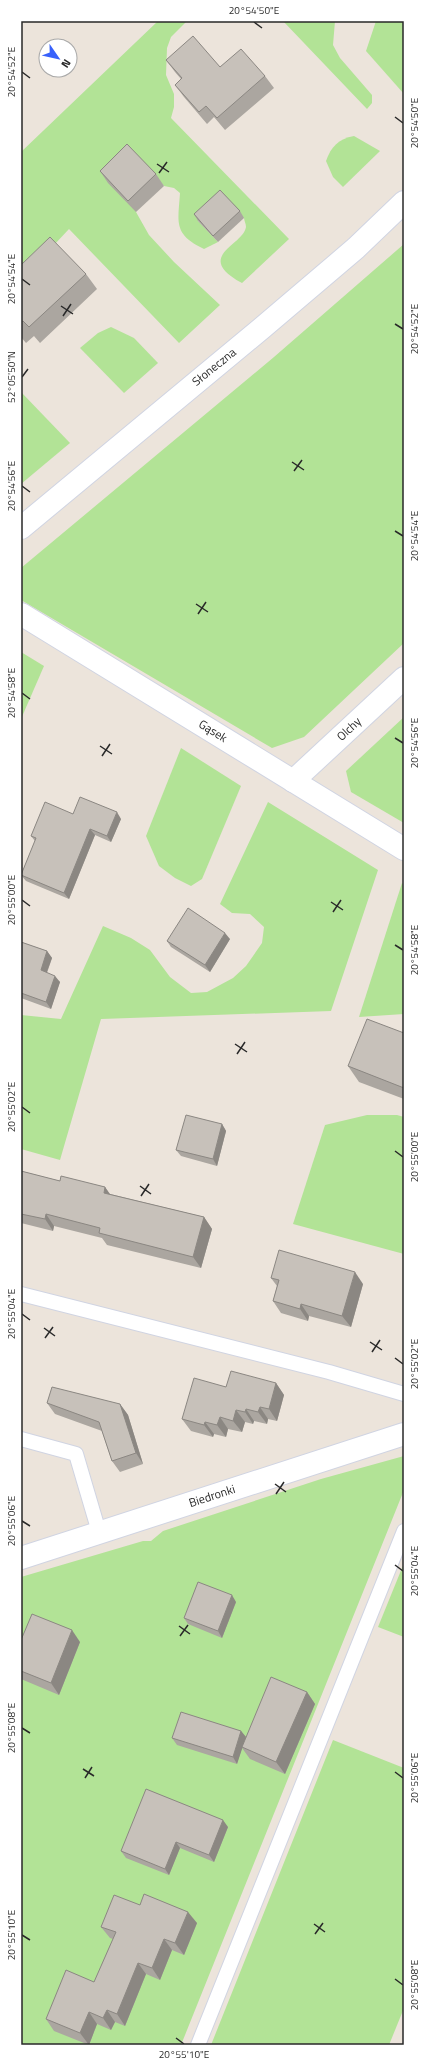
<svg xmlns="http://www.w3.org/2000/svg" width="425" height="2066" font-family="'Titillium Web',sans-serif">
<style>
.green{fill:#b2e396}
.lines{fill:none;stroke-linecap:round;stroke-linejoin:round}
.service-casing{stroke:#d0d4e2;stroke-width:16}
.minor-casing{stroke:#d0d4e2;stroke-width:24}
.secondary-casing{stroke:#d0d4e2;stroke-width:24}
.service{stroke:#fff;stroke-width:14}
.minor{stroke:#fff;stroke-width:22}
.secondary{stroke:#fff;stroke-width:22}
.wall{fill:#aba6a0}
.shaded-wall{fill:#8b8782}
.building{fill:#c7c1ba;stroke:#8b8782}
.ticks{fill:none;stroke:#292929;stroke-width:1.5}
.labels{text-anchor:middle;stroke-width:3;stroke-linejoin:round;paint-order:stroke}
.street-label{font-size:12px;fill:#292929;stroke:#fff}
.neatline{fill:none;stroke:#292929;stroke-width:1.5}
.ticks-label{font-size:10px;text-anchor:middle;fill:#292929}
</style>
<rect width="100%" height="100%" fill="#ece4db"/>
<!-- green -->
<g class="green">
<path d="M158 21H187L171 37 167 48 166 75 174 94V107L171 118 289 239 242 283C193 256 243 246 246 227 246 224 244 220 244 218L198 221 218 242 204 249C173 234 178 223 180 193L174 188 164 186 136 156V212L149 235 174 262 220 305 179 343 69 229 54 245 21 268V152Z"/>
<polygon points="283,21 335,21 333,45 340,58 372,95 372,103 367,109"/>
<polygon points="376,21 404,21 404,94 366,51"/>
<path d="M354 136 380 151 343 187 333 177 326 161C331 147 338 139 354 136Z"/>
<polygon points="404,244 404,643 304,737 272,748 21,600 21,568 274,357"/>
<polygon points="111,327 134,338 158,363 124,393 80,348 98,333"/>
<polygon points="21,392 70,443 21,484"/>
<polygon points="21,652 44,666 21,719"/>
<polygon points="404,717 404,823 351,792 346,771"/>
<polygon points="181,748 241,786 202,879 191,886 175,878 159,866 146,836"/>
<polygon points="268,802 378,870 331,1011 101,1019 60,1160 21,1149 21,1015 61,1019 103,926 131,938 150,950 170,977 191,993 207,992 233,978 246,966 262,943 264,927 250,914 232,913 220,904"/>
<polygon points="402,883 404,885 404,1014 359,1017"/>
<polygon points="367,1115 397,1115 404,1117 404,1254 293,1224 325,1125"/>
<polygon points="404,1456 404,1490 181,2045 21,2045 21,1577 143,1541 151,1541 163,1531 321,1479"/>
<polygon points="404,1563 404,1637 378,1627"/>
<polygon points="333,1740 404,1768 404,2008 389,2045 211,2045"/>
</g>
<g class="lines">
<!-- service casing -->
<g class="service-casing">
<g id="service">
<polyline points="21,1294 329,1372 404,1394"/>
<polyline points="21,1439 76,1454 99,1532"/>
<polyline points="198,2045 404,1531"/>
</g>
</g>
<!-- minor casing -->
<g class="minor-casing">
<g id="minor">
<polyline points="21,614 404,849"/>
<polyline points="293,781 404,678"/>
<polyline points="21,1558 404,1434"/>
</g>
</g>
<!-- secondary casing -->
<g class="secondary-casing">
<polyline id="secondary" points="21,528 262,328 356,248 404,202"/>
</g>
<!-- service -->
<use href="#service" class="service"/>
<!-- minor -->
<use href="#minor" class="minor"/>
<!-- secondary -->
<use href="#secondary" class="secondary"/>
</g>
<!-- wall -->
<g class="wall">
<polygon points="166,60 220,67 265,76 274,88 225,130 214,117 207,124 184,97 175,85 181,79 175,72"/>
<polygon points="100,171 156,174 164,186 136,212 108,183"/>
<polygon points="240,211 244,218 218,242 198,221 194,214"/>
<polygon points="21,265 86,274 97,289 40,343 34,336 26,343 21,337"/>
<polygon points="73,814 121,819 111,842 95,835 69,899 26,881 21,875 35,841 31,836"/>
<polygon points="230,939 210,972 171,947 167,941"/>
<polygon points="21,942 47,951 52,958 47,973 60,982 51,1009 21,998"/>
<polygon points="404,1033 404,1099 359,1082 348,1066"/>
<polygon points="222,1124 226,1131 217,1166 181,1156 176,1150"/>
<polygon points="21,1171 60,1181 105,1187 110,1194 204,1217 212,1229 201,1268 107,1245 102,1238 54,1226 53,1231 21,1223"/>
<polygon points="271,1278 363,1284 351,1327 309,1316 308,1321 281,1313 273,1301 277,1286"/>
<polygon points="276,1383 284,1395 277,1421 268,1419 267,1424 254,1421 253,1424 245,1422 242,1432 228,1429 226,1437 214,1434 213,1437 191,1431 182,1419 226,1387"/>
<polygon points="47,1403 120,1404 128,1415 143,1464 120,1472 112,1461 102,1431 55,1414"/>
<polygon points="236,1602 222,1638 188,1624 184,1618"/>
<polygon points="21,1640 80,1642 59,1695 21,1679"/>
<polygon points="307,1692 315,1704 285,1774 250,1759 242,1748 237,1764 177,1745 172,1738 241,1731 246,1737"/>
<polygon points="228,1827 214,1862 180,1848 169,1875 126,1858 121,1851"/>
<polygon points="140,1905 197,1923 184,1955 172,1950 160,1980 146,1974 125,2026 115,2022 111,2030 97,2024 89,2045 54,2031 46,2019 94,1982 113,1939 110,1938 101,1927"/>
</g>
<!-- shaded-wall -->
<g class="shaded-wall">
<polygon points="117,812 121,819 111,842 107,836"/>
<polygon points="90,829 95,835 69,899 64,893"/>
<polygon points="225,933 230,939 210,972 205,965"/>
<polygon points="47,951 52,958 45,977 41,970"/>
<polygon points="55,976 60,982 51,1009 46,1002"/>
<polygon points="222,1124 226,1131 217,1166 213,1159"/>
<polygon points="105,1187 113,1199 104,1193"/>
<polygon points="46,1214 54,1226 53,1231 45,1219"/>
<polygon points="204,1217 212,1229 201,1268 193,1257"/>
<polygon points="355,1272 363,1284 351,1327 342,1316"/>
<polygon points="301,1304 309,1316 308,1321 300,1309"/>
<polygon points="276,1383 284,1395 277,1421 269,1409"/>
<polygon points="120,1404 128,1415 143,1464 136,1453"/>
<polygon points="260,1407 268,1419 267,1424 258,1412"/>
<polygon points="246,1409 254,1421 253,1424 245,1412"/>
<polygon points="236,1410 245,1422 242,1432 233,1421"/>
<polygon points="220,1417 228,1429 226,1437 217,1425"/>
<polygon points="205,1422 214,1434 213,1437 204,1425"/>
<polygon points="232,1595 236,1602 222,1638 218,1631"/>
<polygon points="72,1630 80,1642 59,1695 51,1683"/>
<polygon points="307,1692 315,1704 285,1774 276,1762"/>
<polygon points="241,1731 246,1737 237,1764 233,1757"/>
<polygon points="223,1820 228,1827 214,1862 209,1855"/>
<polygon points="176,1842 180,1848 169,1875 165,1869"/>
<polygon points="188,1912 197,1923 184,1955 175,1943"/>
<polygon points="164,1939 172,1950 160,1980 152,1968"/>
<polygon points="138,1963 146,1974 125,2026 117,2014"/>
<polygon points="107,2010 115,2022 111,2030 103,2018"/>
<polygon points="89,2012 97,2024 89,2045 80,2033"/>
</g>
<!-- building -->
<g class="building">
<polygon points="193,36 220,67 241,49 265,76 217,118 206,106 199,112 175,85 182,78 166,60"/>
<polygon points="127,144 156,174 128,201 100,171"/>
<polygon points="220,190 240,211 213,236 194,214"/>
<polygon points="50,237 86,274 29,327 23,321 21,322 21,265"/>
<polygon points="80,797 117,812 107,836 90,829 64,893 21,875 36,838 31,836 45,802 73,814"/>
<polygon points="188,908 225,933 205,965 167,941"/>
<polygon points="21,942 47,951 41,970 55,976 46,1002 21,993"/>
<polygon points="367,1019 404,1033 404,1088 348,1066"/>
<polygon points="186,1115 222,1124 213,1159 176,1150"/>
<polygon points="21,1171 60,1181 61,1176 105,1187 104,1193 204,1217 193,1257 99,1233 100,1228 46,1214 45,1219 21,1214"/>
<polygon points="279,1250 355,1272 342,1316 301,1304 300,1309 273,1301 279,1280 271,1278"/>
<polygon points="231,1371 276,1383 269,1409 260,1407 258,1412 246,1409 245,1412 236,1410 233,1421 220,1417 217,1425 205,1422 204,1425 182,1419 194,1378 226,1387"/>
<polygon points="52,1387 120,1404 136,1453 112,1461 99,1422 47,1403"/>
<polygon points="198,1582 232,1595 218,1631 184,1618"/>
<polygon points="32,1614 72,1630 51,1683 21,1671 21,1640"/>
<polygon points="271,1677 307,1692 276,1762 242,1747"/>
<polygon points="181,1712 241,1731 233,1757 172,1738"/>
<polygon points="146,1789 223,1820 209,1855 176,1842 165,1869 121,1851"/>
<polygon points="144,1894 188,1912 175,1943 164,1939 152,1968 138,1963 117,2014 107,2010 103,2018 89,2012 80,2033 46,2019 66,1970 94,1982 116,1932 101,1927 114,1895 140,1905"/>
</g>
<!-- ticks -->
<path class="ticks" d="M254 22 262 28M22 72 30 78M395 117 403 123M157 164 169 172M159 173 167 162M22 279 30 285M61 306 73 314M63 316 71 304M395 324 403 329M22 377 28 369M292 462 304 470M294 471 302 460M22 486 30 492M395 531 403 536M196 604 208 612M198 614 206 602M22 693 30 699M395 738 403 743M100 746 112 754M102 756 110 744M22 900 30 906M331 902 343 910M333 912 341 900M395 945 403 950M235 1044 247 1052M237 1054 245 1042M22 1107 30 1113M395 1151 403 1157M140 1186 151 1194M141 1196 149 1184M22 1314 30 1320M44 1328 55 1336M45 1338 53 1327M370 1342 382 1350M372 1352 380 1340M395 1358 403 1364M275 1484 286 1492M276 1494 284 1482M22 1521 30 1526M395 1565 403 1571M179 1626 190 1634M180 1636 188 1625M22 1728 30 1733M83 1769 94 1776M395 1772 403 1778M85 1778 92 1767M314 1924 325 1932M315 1934 323 1923M22 1935 30 1940M395 1979 403 1985M176 2038 184 2044"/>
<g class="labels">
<!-- street labels -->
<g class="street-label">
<text transform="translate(214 367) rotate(-39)" y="4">Słoneczna</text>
<text transform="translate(349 729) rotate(-43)" y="4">Olchy</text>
<text transform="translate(213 731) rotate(32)" y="4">Gąsek</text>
<text transform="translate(212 1496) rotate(-18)" y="4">Biedronki</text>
</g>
</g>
<!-- border -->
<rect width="425" height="2066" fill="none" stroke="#ffffff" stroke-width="44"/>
<!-- north arrow -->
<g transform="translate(58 58) rotate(124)"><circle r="19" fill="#ffffff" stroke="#a9a9a9"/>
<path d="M0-3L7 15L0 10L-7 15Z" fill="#3861fb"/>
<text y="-6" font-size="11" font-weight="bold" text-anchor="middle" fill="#292929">N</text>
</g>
<rect x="22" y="22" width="381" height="2022" class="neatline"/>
<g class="ticks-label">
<text x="254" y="14">20°54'50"E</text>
<text transform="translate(11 72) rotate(-90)" y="4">20°54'52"E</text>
<text transform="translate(414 123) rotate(-90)" y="4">20°54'50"E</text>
<text transform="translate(11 279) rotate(-90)" y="4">20°54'54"E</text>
<text transform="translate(414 329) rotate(-90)" y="4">20°54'52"E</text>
<text transform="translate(11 377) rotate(-90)" y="4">52°05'50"N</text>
<text transform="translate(11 486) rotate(-90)" y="4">20°54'56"E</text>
<text transform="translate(414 536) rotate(-90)" y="4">20°54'54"E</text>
<text transform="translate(11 693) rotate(-90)" y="4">20°54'58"E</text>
<text transform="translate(414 743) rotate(-90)" y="4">20°54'56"E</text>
<text transform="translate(11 900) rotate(-90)" y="4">20°55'00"E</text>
<text transform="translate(414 950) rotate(-90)" y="4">20°54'58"E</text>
<text transform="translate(11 1107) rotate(-90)" y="4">20°55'02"E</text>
<text transform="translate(414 1157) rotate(-90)" y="4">20°55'00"E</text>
<text transform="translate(11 1314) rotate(-90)" y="4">20°55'04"E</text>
<text transform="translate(414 1364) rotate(-90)" y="4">20°55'02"E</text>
<text transform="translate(11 1521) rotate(-90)" y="4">20°55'06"E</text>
<text transform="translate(414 1571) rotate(-90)" y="4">20°55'04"E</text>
<text transform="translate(11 1728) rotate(-90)" y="4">20°55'08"E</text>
<text transform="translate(414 1778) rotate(-90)" y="4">20°55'06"E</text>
<text transform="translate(11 1935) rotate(-90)" y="4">20°55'10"E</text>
<text transform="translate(414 1985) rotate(-90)" y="4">20°55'08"E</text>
<text x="184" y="2058">20°55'10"E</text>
</g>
</svg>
